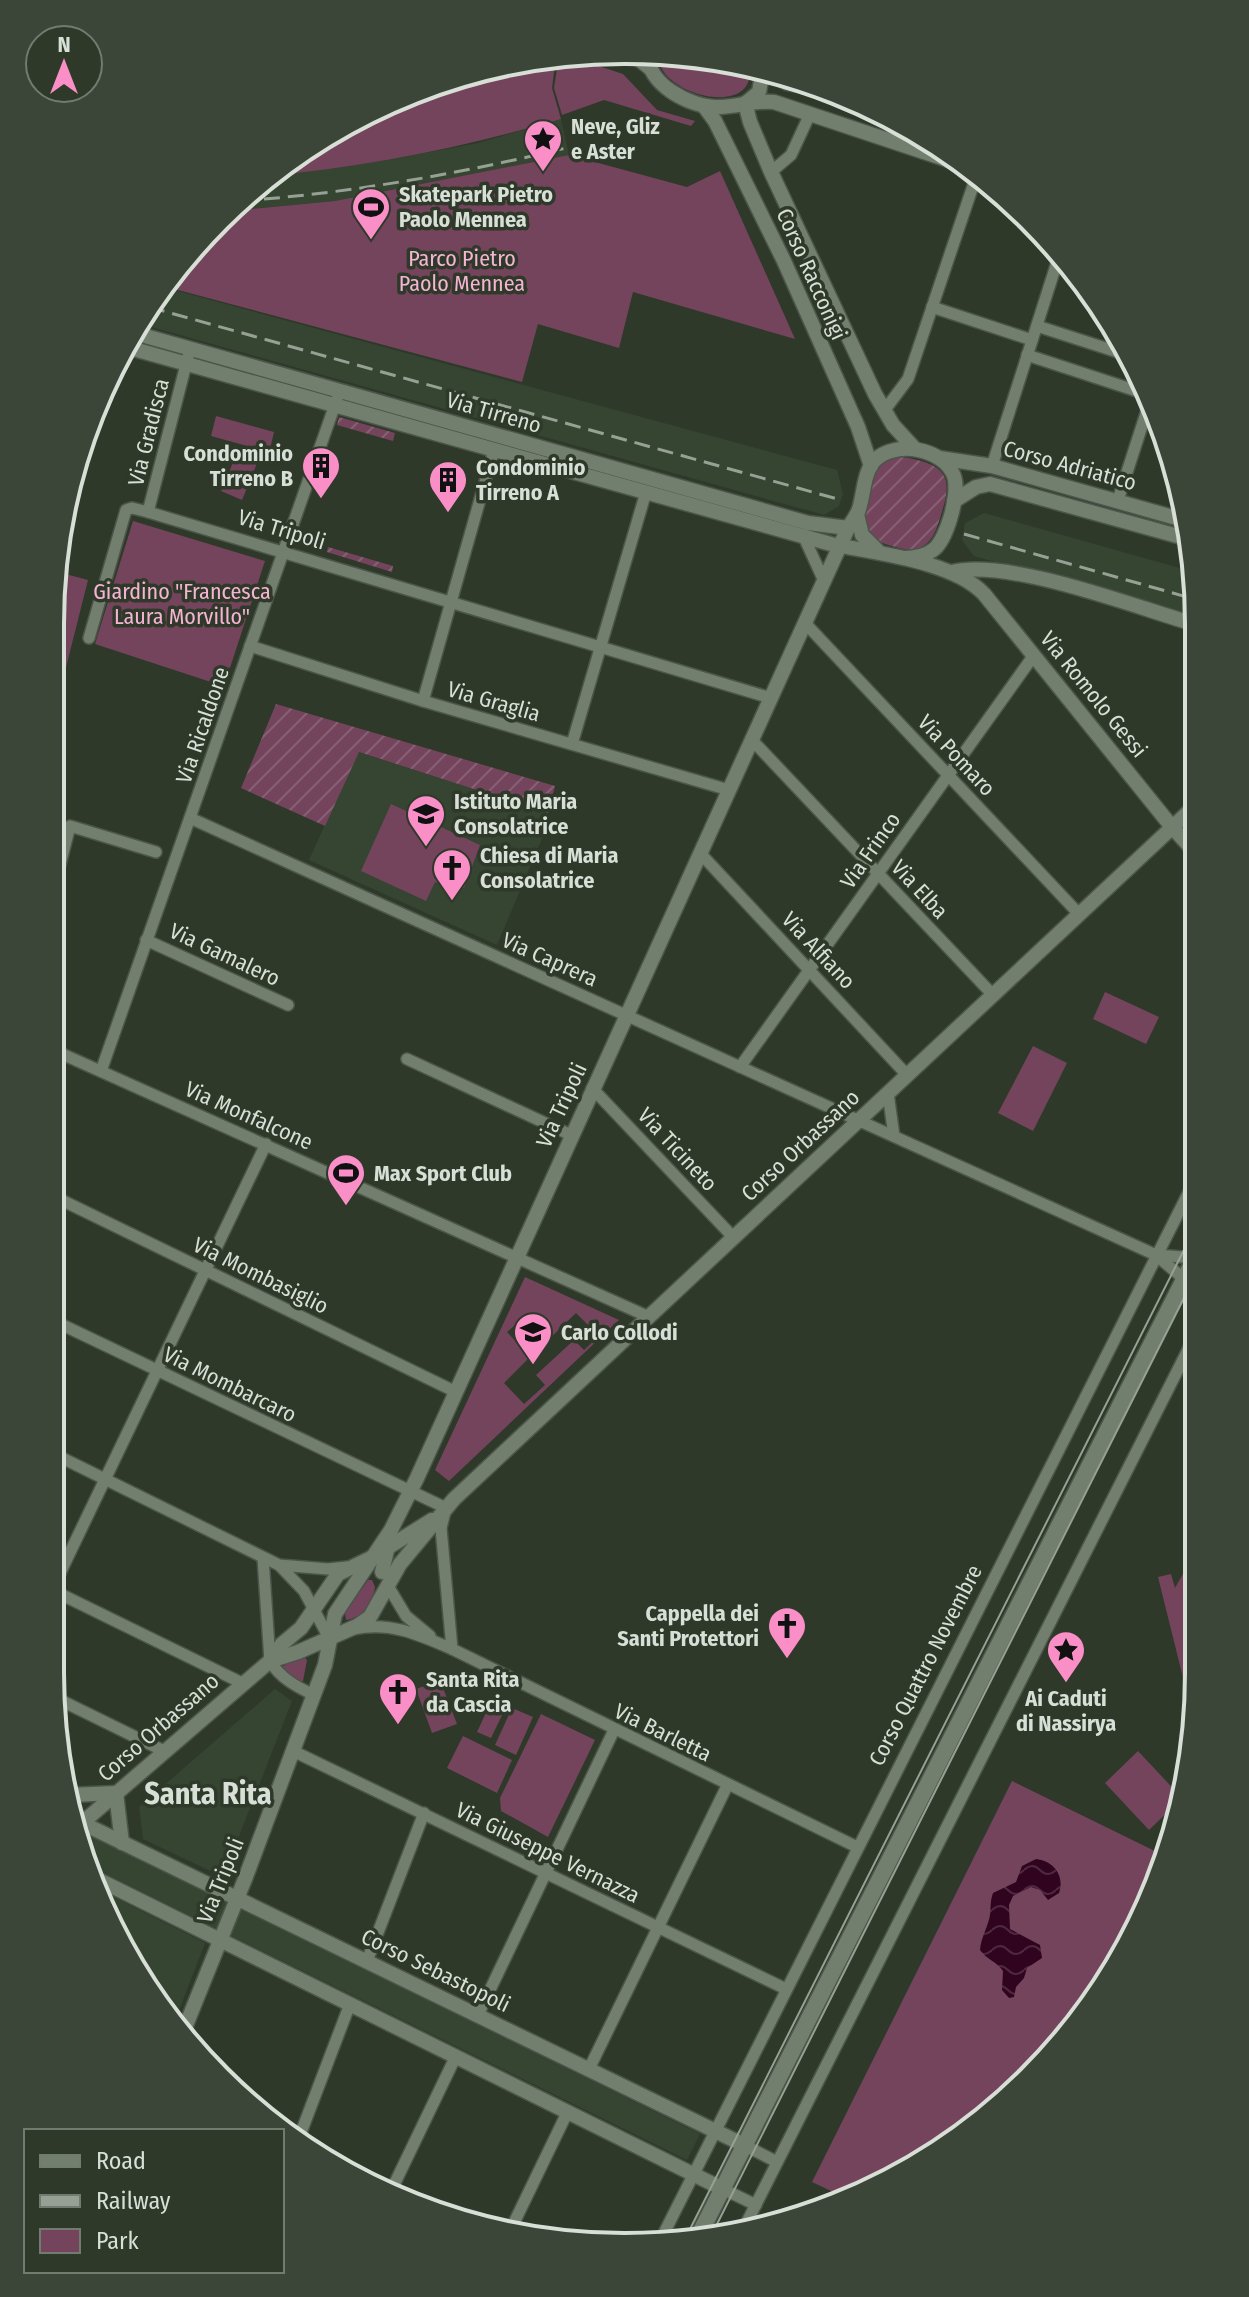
<svg xmlns="http://www.w3.org/2000/svg" width="1249" height="2297" font-family="'Fira Sans Condensed',sans-serif">
<style>
.built{fill:#364531}
.green{fill:#74445c;fill-rule:evenodd}
.garden{fill:url(#garden-furrows)}
.water{fill:url(#water-waves)}
.lines{fill:none;stroke-linecap:round;stroke-linejoin:round}
.minor-casing{stroke:#4c554a;stroke-width:14}
.tertiary-casing{stroke:#4c554a;stroke-width:17}
.secondary-casing{stroke:#4c554a;stroke-width:19}
.minor{stroke:#737f6e;stroke-width:11}
.tertiary{stroke:#737f6e;stroke-width:14}
.secondary{stroke:#737f6e;stroke-width:16}
.tram{stroke:#97a094;stroke-width:2}
.rail{stroke:#97a094;stroke-width:3;stroke-dasharray:16 8;stroke-linecap:butt}
.labels{text-anchor:middle;stroke-width:7;stroke-linejoin:round;paint-order:stroke}
.poi-label{font-size:22px;font-weight:bold;fill:#d8dfd6;stroke:#2e392a;text-anchor:start}
.park-label{font-size:22px;fill:#f6b4d4;stroke:#2e392a}
.street-label{font-size:22px;fill:#d8dfd6;stroke:#2e392a}
.district-label{font-size:30px;font-weight:bold;fill:#d8dfd6;stroke:#2e392a}
.rim{fill:none;stroke:#d8dfd6;stroke-width:4}
</style>
<defs>
<pattern id="garden-furrows" width="10" height="10" patternUnits="userSpaceOnUse" patternTransform="scale(2)"><rect width="10" height="10" fill="#74445c"/><path d="M-1 1l2-2M0 10L10 0M9 11l2-2" fill="none" stroke="#875f73"/></pattern>
<pattern id="water-waves" width="16" height="10" patternUnits="userSpaceOnUse" patternTransform="scale(2)"><rect width="16" height="10" fill="#30041e"/><path d="M0 5q4-4 8 0t8 0" fill="none" stroke="#4d283e"/></pattern>
</defs>
<rect width="100%" height="100%" fill="#2e392a"/>
<!-- built -->
<g class="built">
<polygon points="561,119 569,155 335,201 229,211 267,176 388,160 478,143"/>
<polygon points="163,287 837,470 843,494 839,506 824,515 137,323"/>
<polygon points="984,513 1194,572 1194,618 974,556 962,540 965,523"/>
<polygon points="358,752 548,813 537,833 543,836 497,945 309,860"/>
<polygon points="275,1689 292,1701 223,1877 143,1839 139,1807"/>
<polygon points="86,1835 91,1835 700,2134 687,2160 84,1863 78,1841"/>
<polygon points="107,1894 205,1943 173,2026 100,1895"/>
</g>
<!-- green -->
<g class="green">
<path d="M658 54 699 55 750 67C756 121 655 94 658 54Z"/>
<polygon points="565,55 623,74 657,110 695,121 691,126 604,100 562,115 554,88 559,56"/>
<path d="M556 56 552 88 561 119C465 147 367 167 267 176L370 109 475 70Z"/>
<polygon points="569,155 687,187 720,171 795,339 633,292 619,348 538,324 522,382 163,286 192,246 229,211 335,201"/>
<polygon points="216,416 274,432 270,449 264,446 242,500 221,491 237,453 244,454 247,446 211,436"/>
<polygon points="133,521 265,561 225,683 220,685 95,644"/>
<polygon points="54,571 88,580 51,727 51,587"/>
<polygon points="391,804 480,845 464,888 441,878 439,883 435,882 426,901 361,871"/>
<polygon points="1105,992 1159,1017 1146,1044 1093,1019"/>
<polygon points="1033,1046 1067,1063 1033,1131 998,1113"/>
<path d="M525 1277 619 1320 449 1481 435 1470ZM576 1313 599 1336 584 1350 574 1340 536 1375 545 1385 524 1404 504 1383 530 1357 507 1332 522 1319 545 1343Z"/>
<polygon points="1197,1557 1198,1710 1195,1726 1158,1577 1171,1574 1175,1588 1184,1572"/>
<path d="M368 1580H372L375 1587C373 1603 362 1618 346 1620L345 1613Z"/>
<polygon points="303,1656 307,1660 303,1681 299,1682 283,1671 283,1666"/>
<polygon points="440,1680 457,1724 432,1733 416,1689"/>
<polygon points="491,1702 505,1709 491,1738 477,1732"/>
<polygon points="512,1708 533,1717 516,1755 495,1745"/>
<polygon points="541,1714 595,1740 548,1837 501,1811 500,1798"/>
<polygon points="463,1736 512,1760 497,1793 447,1768"/>
<polygon points="1138,1751 1182,1798 1149,1830 1105,1783"/>
<polygon points="1012,1781 1165,1856 1122,1959 1004,2104 850,2200 812,2182"/>
</g>
<!-- garden -->
<g class="garden">
<polygon points="339,417 395,433 393,441 337,425"/>
<path d="M897 457C906 457 913 459 921 461 953 470 949 489 941 515 937 527 934 540 922 547 912 552 902 549 892 546 882 543 872 541 867 530 861 518 869 482 876 470 881 463 889 459 897 457Z"/>
<polygon points="328,547 393,566 392,572 327,552"/>
<polygon points="276,704 555,786 548,813 359,752 325,826 241,788"/>
</g>
<!-- water -->
<path class="water" d="M1036 1859C1054 1861 1065 1876 1059 1893L1048 1900 1040 1890 1031 1887 1013 1896 1009 1905 1010 1929 1040 1945 1042 1958 1027 1968 1024 1978 1016 1987 1014 1997 1009 1998 1002 1990 1003 1971C996 1961 986 1959 980 1950 981 1937 988 1927 990 1915 991 1907 990 1901 993 1893L1016 1882 1022 1866Z"/>
<g class="lines">
<!-- minor casing -->
<g class="minor-casing">
<g id="minor">
<polyline points="771,172 791,155 810,114"/>
<polyline points="932,307 1032,340"/>
<polyline points="1037,326 1127,355"/>
<polyline points="1027,355 1146,394"/>
<polyline points="884,411 908,379 977,174"/>
<polyline points="992,466 1059,256"/>
<polyline points="1118,500 1150,401"/>
<polyline points="148,512 771,698"/>
<polyline points="803,535 824,581"/>
<polyline points="805,623 1079,914"/>
<polyline points="89,638 126,510 132,508 148,512 190,349"/>
<polyline points="250,646 423,701 729,790"/>
<polyline points="423,701 494,450"/>
<polyline points="752,740 993,995"/>
<polyline points="572,744 646,492"/>
<polyline points="190,818 1156,1255 1184,1279 1196,1286"/>
<polyline points="700,853 907,1075"/>
<polyline points="51,899 70,826 156,852"/>
<polyline points="146,940 288,1005"/>
<polyline points="51,1049 649,1317"/>
<polyline points="407,1059 571,1135"/>
<polyline points="740,1067 1034,655"/>
<polyline points="101,1071 337,399"/>
<polyline points="592,1088 734,1238"/>
<polyline points="888,1093 894,1136"/>
<polyline points="51,1195 454,1391"/>
<polyline points="1157,1255 1195,1258"/>
<polyline points="50,1319 446,1508 441,1528 452,1649"/>
<polyline points="50,1452 279,1565 328,1569 347,1567"/>
<path d="M263 1558 270 1661C280 1678 297 1687 314 1695"/>
<polyline points="280,1566 304,1591 329,1638"/>
<polyline points="388,1586 406,1616 430,1636"/>
<polyline points="50,1589 242,1683"/>
<polyline points="50,1594 266,1144"/>
<path d="M354 1629C390 1621 420 1635 452 1649L857 1847"/>
<polyline points="54,1697 164,1751"/>
<polyline points="293,1751 786,1989"/>
<polyline points="367,1961 424,1813"/>
<polyline points="478,2015 614,1730"/>
<polyline points="589,2069 727,1786"/>
<polyline points="297,2143 350,2004"/>
<polyline points="744,2145 777,2162"/>
<polyline points="392,2189 456,2056"/>
<polyline points="723,2189 756,2205"/>
<polyline points="745,2226 1197,1332"/>
<polyline points="510,2231 568,2111"/>
<polyline points="658,2245 1196,1178"/>
</g>
</g>
<!-- tertiary casing -->
<g class="tertiary-casing">
<g id="tertiary">
<polyline points="623,52 640,60 651,69"/>
<path d="M648 53C646 84 690 107 717 107 737 107 754 100 774 102L966 166"/>
<polyline points="765,70 787,83 838,93"/>
<polyline points="745,103 750,122 771,172 875,394 893,425 915,449"/>
<polyline points="746,103 759,92 763,70"/>
<polyline points="704,106 715,121 784,261 858,427 871,466"/>
<polyline points="131,332 808,523 848,528"/>
<path d="M123 346 831 544C874 553 953 561 984 594L1172 827 1195 852"/>
<polyline points="939,458 992,466 1187,521"/>
<polyline points="954,501 976,487 990,484 1192,540"/>
<polyline points="857,514 862,535 878,551"/>
<path d="M952 572C1009 558 1135 607 1194 624"/>
<polyline points="432,1520 371,1558 338,1574 301,1628 282,1644 270,1661 82,1823 744,2145"/>
<polyline points="382,1572 388,1546"/>
<polyline points="270,1661 298,1652 357,1626 370,1617 400,1564 454,1499 1195,806"/>
<polyline points="116,1793 122,1843"/>
<polyline points="70,1795 116,1793"/>
<polyline points="91,1876 723,2189"/>
<path d="M182 2035 245 1879 325 1665 335 1614 391 1530 417 1478 848 528C851 523 855 518 858 512 864 497 863 472 875 460 896 440 943 448 954 476 960 493 947 540 933 550 924 557 914 558 904 558"/>
</g>
</g>
<!-- secondary casing -->
<g class="secondary-casing">
<g id="secondary">
<polyline points="74,1820 82,1823 76,1828"/>
<polyline points="698,2237 1196,1256"/>
</g>
</g>
<!-- minor -->
<use href="#minor" class="minor"/>
<!-- tertiary -->
<use href="#tertiary" class="tertiary"/>
<!-- secondary -->
<use href="#secondary" class="secondary"/>
<!-- tram -->
<g class="tram">
<polyline points="712,2234 1196,1274"/>
<polyline points="684,2241 1196,1226"/>
</g>
<!-- rail -->
<g class="rail">
<path d="M240 201C351 193 458 174 566 148"/>
<polyline points="149,307 841,500"/>
<polyline points="964,534 1194,599"/>
</g>
</g>
<!-- icons -->
<defs>
<g id="sight-pin" transform="scale(2)"><path d="M0 17L-7.5 6A9.5 9.5 0 1 1 7.5 6Z" fill="#fa8fc7" stroke="#2e392a"/><path d="M0-6L1.8-2.2L6-1.7L2.9 1.2L3.7 5.4L0 3.3L-3.7 5.4L-2.9 1.2L-6-1.7L-1.8-2.2Z" fill="#111"/></g>
<g id="stadium-pin" transform="scale(2)"><path d="M0 17L-7.5 6A9.5 9.5 0 1 1 7.5 6Z" fill="#fa8fc7" stroke="#2e392a"/><path d="M0-5a6.5 5 0 1 0 0 10a6.5 5 0 1 0 0-10ZM-3.5-1.8h7v3.6h-7Z" fill="#111"/></g>
<g id="building-pin" transform="scale(2)"><path d="M0 17L-7.5 6A9.5 9.5 0 1 1 7.5 6Z" fill="#fa8fc7" stroke="#2e392a"/><path d="M-4-6H4V6H1V3H-1V6H-4ZM-2.5-4.3h1.7v1.8h-1.7ZM.8-4.3h1.7v1.8H.8ZM-2.5-1h1.7V.8h-1.7ZM.8-1h1.7V.8H.8Z" fill="#111"/></g>
<g id="school-pin" transform="scale(2)"><path d="M0 17L-7.5 6A9.5 9.5 0 1 1 7.5 6Z" fill="#fa8fc7" stroke="#2e392a"/><path d="M0-5L7-2L0 1L-7-2ZM-4 1L0 2.5L4 1V4Q0 6-4 4Z" fill="#111"/></g>
<g id="church-pin" transform="scale(2)"><path d="M0 17L-7.5 6A9.5 9.5 0 1 1 7.5 6Z" fill="#fa8fc7" stroke="#2e392a"/><path d="M-1.2-6h2.4v3.5h3.3v2.4h-3.3V6h-2.4V-.1h-3.3v-2.4h3.3Z" fill="#111"/></g>
</defs>
<g fill-rule="evenodd">
<use href="#sight-pin" x="543" y="139"/>
<use href="#stadium-pin" x="371" y="207"/>
<use href="#building-pin" x="321" y="466"/>
<use href="#building-pin" x="448" y="480"/>
<use href="#school-pin" x="426" y="814"/>
<use href="#church-pin" x="452" y="868"/>
<use href="#stadium-pin" x="346" y="1173"/>
<use href="#school-pin" x="533" y="1332"/>
<use href="#church-pin" x="787" y="1626"/>
<use href="#sight-pin" x="1066" y="1650"/>
<use href="#church-pin" x="398" y="1692"/>
</g>
<g class="labels">
<!-- poi labels -->
<g class="poi-label">
<text x="571" y="134">Neve, Gliz<tspan x="571" dy="25">e Aster</tspan></text>
<text x="399" y="202">Skatepark Pietro<tspan x="399" dy="25">Paolo Mennea</tspan></text>
<text x="293" y="461" text-anchor="end">Condominio<tspan x="293" dy="25">Tirreno B</tspan></text>
<text x="476" y="475">Condominio<tspan x="476" dy="25">Tirreno A</tspan></text>
<text x="454" y="809">Istituto Maria<tspan x="454" dy="25">Consolatrice</tspan></text>
<text x="480" y="863">Chiesa di Maria<tspan x="480" dy="25">Consolatrice</tspan></text>
<text x="374" y="1181">Max Sport Club</text>
<text x="561" y="1340">Carlo Collodi</text>
<text x="759" y="1621" text-anchor="end">Cappella dei<tspan x="759" dy="25">Santi Protettori</tspan></text>
<text x="426" y="1687">Santa Rita<tspan x="426" dy="25">da Cascia</tspan></text>
<text x="1066" y="1706" text-anchor="middle">Ai Caduti<tspan x="1066" dy="25">di Nassirya</tspan></text>
</g>
<!-- park labels -->
<g class="park-label">
<text x="462" y="266">Parco Pietro<tspan x="462" dy="25">Paolo Mennea</tspan></text>
<text x="182" y="599">Giardino "Francesca<tspan x="182" dy="25">Laura Morvillo"</tspan></text>
</g>
<!-- street labels -->
<g class="street-label">
<text transform="translate(812 274) rotate(66)" y="8">Corso Racconigi</text>
<text transform="translate(494 412) rotate(16)" y="8">Via Tirreno</text>
<text transform="translate(148 432) rotate(-76)" y="8">Via Gradisca</text>
<text transform="translate(1070 465) rotate(15)" y="8">Corso Adriatico</text>
<text transform="translate(282 529) rotate(17)" y="8">Via Tripoli</text>
<text transform="translate(1094 694) rotate(51)" y="8">Via Romolo Gessi</text>
<text transform="translate(494 701) rotate(16)" y="8">Via Graglia</text>
<text transform="translate(202 725) rotate(-71)" y="8">Via Ricaldone</text>
<text transform="translate(957 755) rotate(47)" y="8">Via Pomaro</text>
<text transform="translate(870 850) rotate(-55)" y="8">Via Frinco</text>
<text transform="translate(920 889) rotate(47)" y="8">Via Elba</text>
<text transform="translate(819 950) rotate(47)" y="8">Via Alfiano</text>
<text transform="translate(225 954) rotate(25)" y="8">Via Gamalero</text>
<text transform="translate(550 959) rotate(24)" y="8">Via Caprera</text>
<text transform="translate(561 1105) rotate(-65)" y="8">Via Tripoli</text>
<text transform="translate(249 1115) rotate(24)" y="8">Via Monfalcone</text>
<text transform="translate(800 1145) rotate(-43)" y="8">Corso Orbassano</text>
<text transform="translate(678 1149) rotate(47)" y="8">Via Ticineto</text>
<text transform="translate(261 1275) rotate(26)" y="8">Via Mombasiglio</text>
<text transform="translate(230 1384) rotate(26)" y="8">Via Mombarcaro</text>
<text transform="translate(925 1665) rotate(-63)" y="8">Corso Quattro Novembre</text>
<text transform="translate(158 1727) rotate(-41)" y="8">Corso Orbassano</text>
<text transform="translate(663 1732) rotate(26)" y="8">Via Barletta</text>
<text transform="translate(548 1852) rotate(26)" y="8">Via Giuseppe Vernazza</text>
<text transform="translate(220 1880) rotate(-68)" y="8">Via Tripoli</text>
<text transform="translate(436 1970) rotate(26)" y="8">Corso Sebastopoli</text>
</g>
<!-- district labels -->
<g class="district-label">
<text x="208" y="1804">Santa Rita</text>
</g>
</g>
<!-- crop -->
<path d="M0 0H1249V2297H0ZM624 64H625A560 560 0 0 1 1185 624V1673A560 560 0 0 1 625 2233H624A560 560 0 0 1 64 1673V624A560 560 0 0 1 624 64Z" fill="#3c4638" fill-rule="evenodd"/>
<path class="rim" d="M624 64H625A560 560 0 0 1 1185 624V1673A560 560 0 0 1 625 2233H624A560 560 0 0 1 64 1673V624A560 560 0 0 1 624 64Z"/>
<!-- legend -->
<rect x="24" y="2129" width="260" height="144" fill="#2e392a" stroke="#727b6f" stroke-width="2"/>
<rect x="40" y="2155" width="40" height="12" fill="#737f6e" stroke="#727b6f" stroke-width="2"/>
<text x="96" y="2169" font-size="24" fill="#d8dfd6">Road</text>
<rect x="40" y="2195" width="40" height="12" fill="#97a094" stroke="#727b6f" stroke-width="2"/>
<text x="96" y="2209" font-size="24" fill="#d8dfd6">Railway</text>
<rect x="40" y="2229" width="40" height="24" fill="#74445c" stroke="#727b6f" stroke-width="2"/>
<text x="96" y="2249" font-size="24" fill="#d8dfd6">Park</text>
<!-- north arrow -->
<g transform="translate(64 64)"><circle r="38" fill="#2e392a" stroke="#727b6f" stroke-width="2"/>
<path d="M0-6L14 30L0 20L-14 30Z" fill="#fa8fc7"/>
<text y="-12" font-size="22" font-weight="bold" text-anchor="middle" fill="#d8dfd6">N</text>
</g>
</svg>
